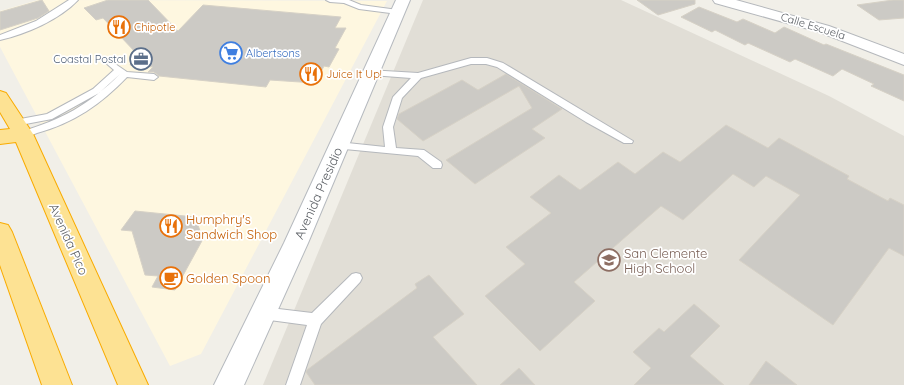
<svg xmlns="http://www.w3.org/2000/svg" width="904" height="385" font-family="Quicksand,sans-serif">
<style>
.commercial{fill:#fef7e0}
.education{fill:#e1ded6}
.building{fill:#cccac5;stroke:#d6d1c6}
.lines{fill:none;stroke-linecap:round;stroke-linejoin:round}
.lane-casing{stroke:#b5b8bc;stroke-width:2}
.street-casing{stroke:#b5b8bc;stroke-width:2}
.secondary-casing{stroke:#b6babf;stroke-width:2}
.highway-casing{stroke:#f9ab00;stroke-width:2}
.lane{fill:#fff;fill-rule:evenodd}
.street{fill:#fff;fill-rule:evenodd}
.secondary{fill:#fff;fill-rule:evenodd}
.highway{fill:#fde293;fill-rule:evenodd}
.labels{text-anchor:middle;stroke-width:3.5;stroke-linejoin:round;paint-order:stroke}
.far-street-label{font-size:11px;fill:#5f6368;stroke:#fff}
.far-food-label{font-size:11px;fill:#c56008;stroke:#fff;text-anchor:start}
.far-shop-label{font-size:11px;fill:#366cbe;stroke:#fff;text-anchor:start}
.far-service-label{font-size:11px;fill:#4e5e75;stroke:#fff;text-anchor:end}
.street-label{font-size:13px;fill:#5f6368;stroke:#fff}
.food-label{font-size:13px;fill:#c56008;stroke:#fff;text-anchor:start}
.education-label{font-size:13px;fill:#785e54;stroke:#fff;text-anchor:start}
</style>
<rect width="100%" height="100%" fill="#f1efe8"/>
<!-- commercial -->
<polygon class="commercial" points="38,0 387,1 201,354 170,366 0,47 0,11"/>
<!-- education -->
<polygon class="education" points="423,0 621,0 829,96 904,136 904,385 263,385"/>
<!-- building -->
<g class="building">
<polygon points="42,0 49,11 38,18 0,30 0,12"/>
<polygon points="108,0 148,0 178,31 203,5 341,17 335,28 346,28 335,48 339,49 329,67 324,66 315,83 270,80 266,87 159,76 154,72 148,72 153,67 130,65 137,54 103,18 96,20 84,8"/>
<polygon points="637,0 695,0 695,4 658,15"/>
<polygon points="893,0 904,0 904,18 879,20 857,5"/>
<polygon points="699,7 737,22 743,19 775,33 784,27 824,45 826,44 904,75 904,101 871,86 874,84 842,69 833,76 795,59 790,62 748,43 745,45 715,30 712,32 681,17"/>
<polygon points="506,74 562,109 532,129 545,138 475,184 446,160 532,108 519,86 423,141 397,119 399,114 462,80 478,90"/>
<polygon points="726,125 768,148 779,138 849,176 847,179 888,201 890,198 904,205 904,256 889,248 833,325 739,260 800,195 766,176 754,187 733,174 683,220 661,206 574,282 595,301 540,351 485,296 525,264 506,247 551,213 530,197 559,175 580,190 618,162 635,174 663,152 680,162"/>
<polygon points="135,211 195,217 203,239 175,290 152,287 158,276 145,275 132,231 121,230"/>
<polygon points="429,275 464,314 433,337 477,385 315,385 306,372 307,370 417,288 415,284"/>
<polygon points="694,304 720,326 690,356 724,385 634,385 651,368 633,352 659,328 664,332"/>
<polygon points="766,361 797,385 749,385"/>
<polygon points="519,368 535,385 500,385"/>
</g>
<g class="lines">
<!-- lane casing -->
<g class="lane-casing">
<g id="lane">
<path d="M69 0H78C59 20 26 34 0 40V35L36 21Z"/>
<polygon points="326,0 349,0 361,5 398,10 402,12 398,14 359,9 344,3 330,2"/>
<polygon points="471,58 487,58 503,63 633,141 632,143 624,143 586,122 497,67 486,64 471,64 421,78 402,98 393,127 396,148 424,150 441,162 442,165 441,168 433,168 418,156 334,148 333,146 334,144 338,142 385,147 383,127 393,97 411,78 371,75 368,74 368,70 418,73"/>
<path d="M111 61 127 72 154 74 158 77 154 80 127 77C101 104 74 123 37 133 32 135 25 138 20 136L18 134 20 132C61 120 89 105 120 74L99 93 52 119 15 126 10 123 15 120 47 114 93 89 114 70 107 64Z"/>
<polygon points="356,273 360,274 362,278 360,282 321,324 300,385 286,385 307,325 262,319 257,317 255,313 257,309 262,307 312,313 352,274"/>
</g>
</g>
<!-- street casing -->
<g class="street-casing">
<polygon id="street" points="713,0 736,0 829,26 904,54 904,65 819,32 715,3"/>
</g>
<!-- secondary casing -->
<g class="secondary-casing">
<polygon id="secondary" points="396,0 410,0 308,243 244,385 214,385 284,243"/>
</g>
<!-- highway casing -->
<g class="highway-casing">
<g id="highway">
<polygon points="0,91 6,93 33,134 148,385 118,385 16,142 0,144 0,130 10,129 0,112"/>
<polygon points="0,223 8,225 12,232 72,385 42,385 0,265"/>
</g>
</g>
<!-- lane -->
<use href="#lane" class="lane"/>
<!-- street -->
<use href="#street" class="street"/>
<!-- secondary -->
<use href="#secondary" class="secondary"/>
<!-- highway -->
<use href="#highway" class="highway"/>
</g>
<!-- icons -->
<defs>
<g id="restaurant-ring" transform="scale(1.15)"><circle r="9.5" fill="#fff" stroke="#e8710a" stroke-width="1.5"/><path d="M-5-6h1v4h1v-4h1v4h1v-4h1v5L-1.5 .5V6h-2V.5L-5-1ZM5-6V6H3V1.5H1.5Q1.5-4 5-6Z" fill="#e8710a"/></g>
<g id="supermarket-ring" transform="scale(1.15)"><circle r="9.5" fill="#fff" stroke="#3f7fe0" stroke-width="1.5"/><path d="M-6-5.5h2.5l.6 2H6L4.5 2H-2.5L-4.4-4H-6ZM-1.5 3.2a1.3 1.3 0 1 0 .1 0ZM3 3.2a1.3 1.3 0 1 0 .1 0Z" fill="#3f7fe0"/></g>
<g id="office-ring" transform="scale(1.15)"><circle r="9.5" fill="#fff" stroke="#5c6f8a" stroke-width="1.5"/><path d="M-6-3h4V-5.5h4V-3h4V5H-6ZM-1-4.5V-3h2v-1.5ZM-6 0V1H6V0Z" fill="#5c6f8a"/></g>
<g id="school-ring" transform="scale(1.15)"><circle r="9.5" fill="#fff" stroke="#8d6e63" stroke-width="1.5"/><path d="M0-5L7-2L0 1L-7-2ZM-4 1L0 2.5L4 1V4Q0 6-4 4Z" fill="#8d6e63"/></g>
<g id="cafe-ring" transform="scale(1.15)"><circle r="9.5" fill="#fff" stroke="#e8710a" stroke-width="1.5"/><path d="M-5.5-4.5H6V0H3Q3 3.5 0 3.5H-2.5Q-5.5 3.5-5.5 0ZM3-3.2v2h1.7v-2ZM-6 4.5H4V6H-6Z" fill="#e8710a"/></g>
</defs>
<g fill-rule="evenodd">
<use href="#restaurant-ring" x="119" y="27"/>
<use href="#supermarket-ring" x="231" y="53"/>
<use href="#office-ring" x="141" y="59"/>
<use href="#restaurant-ring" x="311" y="74"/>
<use href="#restaurant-ring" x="171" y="226"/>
<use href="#school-ring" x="609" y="260"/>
<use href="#cafe-ring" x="171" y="278"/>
</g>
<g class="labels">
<!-- far-street labels -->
<g class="far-street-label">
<text transform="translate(813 26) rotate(17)" y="4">Calle Escuela</text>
</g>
<!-- far-food labels -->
<g class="far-food-label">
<text x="134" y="31">Chipotle</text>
<text x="326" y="78">Juice It Up!</text>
</g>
<!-- far-shop labels -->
<g class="far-shop-label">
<text x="246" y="57">Albertsons</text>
</g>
<!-- far-service labels -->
<g class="far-service-label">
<text x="126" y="63">Coastal Postal</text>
</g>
<!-- street labels -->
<g class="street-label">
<text transform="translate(318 193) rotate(-66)" y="5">Avenida Presidio</text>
<text transform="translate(69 239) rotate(66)" y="5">Avenida Pico</text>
</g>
<!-- food labels -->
<g class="food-label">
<text x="186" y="224">Humphry's<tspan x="186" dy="15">Sandwich Shop</tspan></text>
<text x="186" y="283">Golden Spoon</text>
</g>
<!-- education labels -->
<g class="education-label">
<text x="624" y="258">San Clemente<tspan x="624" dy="15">High School</tspan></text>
</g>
</g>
</svg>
